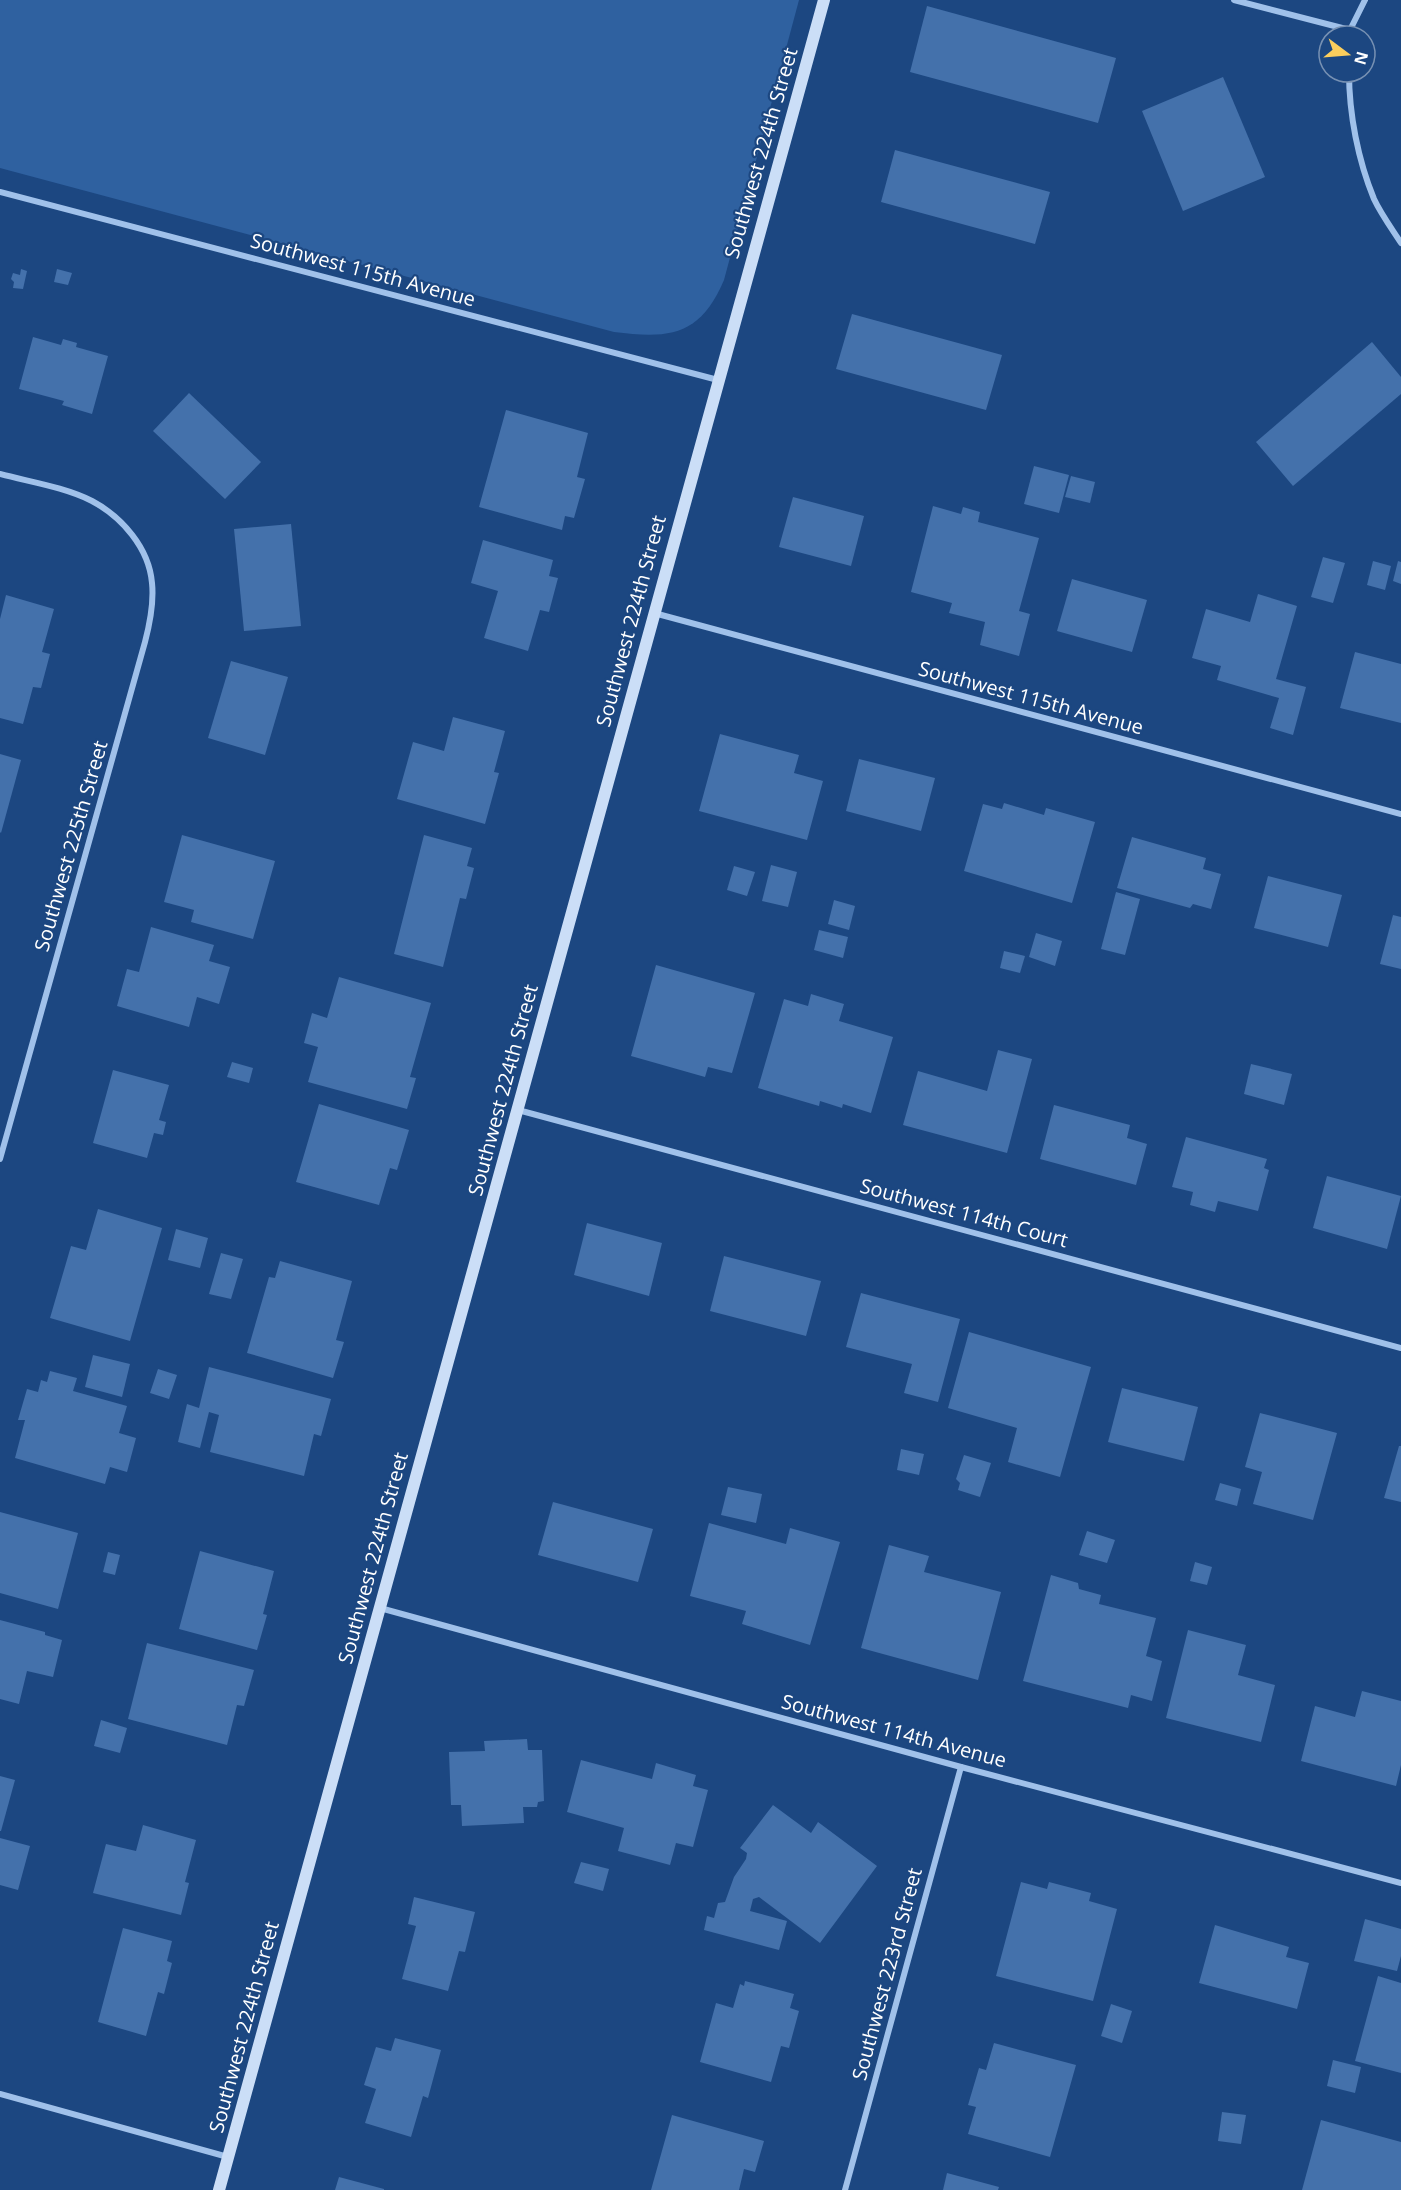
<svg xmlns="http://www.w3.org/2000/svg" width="1401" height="2190" font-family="'Open Sans',sans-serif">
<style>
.green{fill:#2f61a0}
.building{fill:#4471ab}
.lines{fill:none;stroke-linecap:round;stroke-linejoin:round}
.street{stroke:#a0c1ea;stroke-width:6}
.secondary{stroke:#cbdef7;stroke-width:12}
.labels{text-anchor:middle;stroke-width:4.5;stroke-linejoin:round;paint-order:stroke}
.street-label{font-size:20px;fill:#fff;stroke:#1c4781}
</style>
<rect width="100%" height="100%" fill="#1c4781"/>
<!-- green -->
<path class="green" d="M0 0H799L724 280C700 336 670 339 614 332L0 168Z"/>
<!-- building -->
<g class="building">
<polygon points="927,6 1116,58 1098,123 910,72"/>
<polygon points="1223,77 1265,177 1183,211 1142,111"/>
<polygon points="895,150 1050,192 1035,244 881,202"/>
<polygon points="21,269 27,271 23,289 13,288 14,282 11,279 13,273 20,275"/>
<polygon points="57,269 72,273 68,285 54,282"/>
<polygon points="852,314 1002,355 986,410 836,369"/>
<polygon points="33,337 61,345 63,339 77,343 76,347 108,356 92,414 62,405 64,401 19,389"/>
<polygon points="1372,342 1401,377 1401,394 1293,486 1256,442"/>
<polygon points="189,393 261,462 225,499 153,431"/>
<polygon points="506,410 588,433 577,477 585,479 574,518 565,516 562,530 479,507"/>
<polygon points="1034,466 1069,475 1059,513 1024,504"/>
<polygon points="1071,476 1095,482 1090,503 1065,497"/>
<polygon points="793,497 864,516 851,566 779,547"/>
<polygon points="933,506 961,514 963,507 980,512 978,522 1039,538 1019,611 1030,614 1019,656 980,645 985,622 949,613 952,603 911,592"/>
<polygon points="291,524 301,626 244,631 234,529"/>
<polygon points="483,540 553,560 549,576 558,578 549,612 540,610 528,651 484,638 498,591 471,583"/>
<polygon points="1323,557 1345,563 1333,603 1311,597"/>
<polygon points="1373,561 1391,566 1385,590 1367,585"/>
<polygon points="1398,561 1401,562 1401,584 1393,581"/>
<polygon points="1072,579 1147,600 1132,652 1057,631"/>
<polygon points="1258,594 1297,606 1276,679 1306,687 1293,735 1270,728 1279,698 1217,680 1221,666 1192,658 1206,609 1250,622"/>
<polygon points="6,595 54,609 42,652 50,654 41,688 33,687 23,724 0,718 0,619"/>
<polygon points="1355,652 1401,664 1401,723 1340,708"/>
<polygon points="231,661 288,677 265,755 208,738"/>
<polygon points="453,717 505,731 494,772 499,773 485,824 397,799 413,742 444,751"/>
<polygon points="720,734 799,755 794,773 823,781 807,840 699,811"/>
<polygon points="0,754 21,760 1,833 0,832"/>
<polygon points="859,759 935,778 921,831 846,811"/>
<polygon points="1004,803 1044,815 1046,808 1095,822 1072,903 964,871 983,804 1002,809"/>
<polygon points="182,835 275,861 253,939 191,922 194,910 164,902"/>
<polygon points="424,835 472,848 467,866 474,868 466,899 460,898 443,967 394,954"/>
<polygon points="1132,837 1206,858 1203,869 1221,874 1211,909 1193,904 1190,908 1117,888"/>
<polygon points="771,865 797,872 788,907 762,901"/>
<polygon points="734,866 755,872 747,896 727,890"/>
<polygon points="1268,876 1342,895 1328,947 1254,928"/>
<polygon points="1116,892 1140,899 1125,955 1101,949"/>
<polygon points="834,900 855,906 849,930 828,924"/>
<polygon points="1393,915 1401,917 1401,969 1380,964"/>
<polygon points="151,927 214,945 209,961 230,967 219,1004 197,997 189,1027 117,1006 127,969 139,972"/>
<polygon points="819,930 848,937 843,958 814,950"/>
<polygon points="1036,933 1062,941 1055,966 1029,957"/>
<polygon points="1004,951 1025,956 1020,973 1000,968"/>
<polygon points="656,965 755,993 732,1073 708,1067 705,1077 631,1056"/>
<polygon points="339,977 431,1003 410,1077 416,1078 407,1109 308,1082 318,1047 304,1043 312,1013 327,1018"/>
<polygon points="811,994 844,1004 839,1021 893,1037 871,1113 843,1104 842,1108 820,1101 819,1106 758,1088 784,999 808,1006"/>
<polygon points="998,1050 1032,1059 1007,1153 903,1125 918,1071 987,1091"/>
<polygon points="232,1062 253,1068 249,1083 227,1077"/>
<polygon points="1251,1064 1292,1074 1284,1105 1244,1094"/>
<polygon points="113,1070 169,1085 159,1120 166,1122 163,1135 154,1133 147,1158 93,1143"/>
<polygon points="319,1104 409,1130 397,1170 390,1168 379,1205 296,1182"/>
<polygon points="1054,1105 1130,1125 1127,1138 1147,1144 1136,1185 1040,1159"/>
<polygon points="1186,1137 1267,1159 1264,1168 1269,1170 1258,1211 1218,1201 1215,1212 1190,1205 1193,1192 1172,1187"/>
<polygon points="1327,1176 1401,1196 1387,1249 1313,1228"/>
<polygon points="98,1209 162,1228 130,1341 50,1318 71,1246 86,1250"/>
<polygon points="587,1223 662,1243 649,1296 574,1275"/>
<polygon points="176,1229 208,1238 200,1268 168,1260"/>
<polygon points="221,1253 243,1259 231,1299 209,1294"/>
<polygon points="724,1256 821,1281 806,1336 710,1311"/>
<polygon points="280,1261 352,1281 336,1340 344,1342 333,1378 247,1353 269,1277 275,1278"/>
<polygon points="861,1293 960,1319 938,1402 904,1393 912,1364 846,1347"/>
<polygon points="969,1332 1091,1367 1060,1477 1008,1462 1017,1428 948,1408"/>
<polygon points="93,1355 130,1364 122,1397 85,1387"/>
<polygon points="209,1367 331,1399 321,1436 314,1434 304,1476 210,1452 219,1415 209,1412 200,1448 178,1442 187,1404 199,1408"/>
<polygon points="158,1369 177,1375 169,1399 150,1393"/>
<polygon points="50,1371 77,1378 73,1391 127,1406 119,1433 136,1438 127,1472 110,1467 105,1484 15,1458 25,1420 18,1420 27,1389 38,1392 41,1380 47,1382"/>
<polygon points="1122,1388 1198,1407 1184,1461 1108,1442"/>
<polygon points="1260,1413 1337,1433 1313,1520 1253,1504 1262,1472 1245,1467"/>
<polygon points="1399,1446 1401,1446 1401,1502 1384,1498"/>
<polygon points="901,1449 924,1454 919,1475 897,1470"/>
<polygon points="964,1455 991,1463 980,1497 958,1490 960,1483 956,1479"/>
<polygon points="1220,1483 1241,1489 1237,1506 1215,1500"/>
<polygon points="728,1487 762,1494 756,1523 721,1515"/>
<polygon points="553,1502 653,1529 638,1582 538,1555"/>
<polygon points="0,1512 78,1533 58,1609 0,1593"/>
<polygon points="709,1523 786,1544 790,1528 840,1542 810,1645 742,1624 746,1611 690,1596"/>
<polygon points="1087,1531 1115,1540 1107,1563 1079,1555"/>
<polygon points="889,1545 929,1556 924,1572 1001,1592 978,1680 861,1648"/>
<polygon points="200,1551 274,1571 263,1614 267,1615 257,1650 179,1629"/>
<polygon points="108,1552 120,1555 115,1575 103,1572"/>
<polygon points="1195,1562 1212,1567 1207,1585 1190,1581"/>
<polygon points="1051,1575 1078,1583 1079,1589 1101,1595 1099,1604 1156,1618 1146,1656 1162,1661 1152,1701 1131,1695 1128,1708 1023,1681"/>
<polygon points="0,1620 45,1632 45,1635 62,1640 53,1677 27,1671 19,1704 0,1699"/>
<polygon points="1188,1630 1246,1645 1238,1675 1275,1685 1261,1742 1166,1718"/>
<polygon points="147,1643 254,1670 244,1706 237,1705 227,1745 128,1719"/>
<polygon points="1362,1691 1401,1701 1401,1765 1396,1786 1301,1761 1315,1706 1355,1717"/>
<polygon points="101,1720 127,1728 120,1753 94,1746"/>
<polygon points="527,1739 528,1750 542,1750 544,1801 538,1802 537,1807 523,1807 524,1823 462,1826 461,1805 451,1805 449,1752 485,1751 484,1741"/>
<polygon points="581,1760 652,1779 656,1763 696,1775 693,1786 708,1790 693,1847 676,1843 670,1865 618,1851 624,1828 567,1812"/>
<polygon points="0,1776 15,1780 1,1831 0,1831"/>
<polygon points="773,1805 811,1833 818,1822 877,1866 820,1943 759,1897 753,1899 750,1911 787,1921 779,1950 704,1930 707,1916 714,1918 718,1903 725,1902 734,1877 746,1859 747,1853 740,1848"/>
<polygon points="143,1825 196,1840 185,1882 189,1883 181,1915 93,1893 106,1844 136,1851"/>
<polygon points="0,1838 30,1846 18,1890 0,1885"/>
<polygon points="581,1862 609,1869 603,1891 574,1883"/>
<polygon points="1021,1882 1047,1889 1049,1882 1091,1893 1089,1901 1117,1909 1093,2001 996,1976"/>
<polygon points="414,1897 475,1912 465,1952 459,1951 448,1991 402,1979 416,1926 408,1924"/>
<polygon points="1365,1919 1401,1929 1401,1956 1397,1971 1354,1961"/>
<polygon points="1215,1925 1289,1947 1286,1957 1309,1963 1297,2009 1199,1983"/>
<polygon points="123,1928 172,1941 167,1961 172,1963 164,1994 158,1992 146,2036 98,2022"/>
<polygon points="1378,1976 1401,1983 1401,2073 1355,2061"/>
<polygon points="745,1981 794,1994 790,2008 799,2011 789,2048 781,2046 771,2082 700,2062 716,2003 733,2008 740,1984 744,1986"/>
<polygon points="1111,2004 1132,2011 1122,2043 1101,2036"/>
<polygon points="395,2038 441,2050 428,2098 423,2096 411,2137 365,2123 376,2089 364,2085 376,2047 391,2051"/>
<polygon points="994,2043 1076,2065 1050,2157 968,2134 976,2107 968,2105 979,2068 986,2070"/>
<polygon points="1333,2060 1361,2067 1355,2093 1327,2086"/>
<polygon points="1222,2112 1246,2115 1241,2144 1218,2141"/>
<polygon points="672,2115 764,2141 755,2172 744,2169 739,2190 651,2190"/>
<polygon points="1321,2120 1401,2142 1401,2190 1302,2190"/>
<polygon points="947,2173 999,2187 998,2190 943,2190"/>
<polygon points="339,2177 384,2189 384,2190 335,2190"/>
</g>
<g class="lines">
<!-- street -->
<g class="street">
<polyline points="1234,0 1350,30"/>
<polyline points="1350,36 1350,30 1365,0"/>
<path d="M1349 72C1349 114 1358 160 1374 199 1381 214 1392 229 1401 243"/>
<polyline points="0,192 718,380"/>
<path d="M0 474C30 482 64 487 92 501 122 517 149 548 152 583 154 602 150 623 145 642L0 1159"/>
<polyline points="654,613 1401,814"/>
<polyline points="518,1110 1401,1348"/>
<polyline points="380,1608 961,1767 1401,1883"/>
<polyline points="0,2094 228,2157"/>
<polyline points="845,2190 961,1767"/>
</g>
<!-- secondary -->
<path class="secondary" d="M219 2190C419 1460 621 730 824 0"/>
</g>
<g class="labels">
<!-- street labels -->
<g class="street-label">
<text transform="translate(761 153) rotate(-74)" y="7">Southwest 224th Street</text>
<text transform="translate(363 270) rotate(15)" y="7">Southwest 115th Avenue</text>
<text transform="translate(631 621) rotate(-75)" y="7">Southwest 224th Street</text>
<text transform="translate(1031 698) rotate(15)" y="7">Southwest 115th Avenue</text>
<text transform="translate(71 846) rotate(-74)" y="7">Southwest 225th Street</text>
<text transform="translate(503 1090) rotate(-75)" y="7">Southwest 224th Street</text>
<text transform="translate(964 1213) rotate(15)" y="7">Southwest 114th Court</text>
<text transform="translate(373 1558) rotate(-75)" y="7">Southwest 224th Street</text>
<text transform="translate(894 1731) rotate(15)" y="7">Southwest 114th Avenue</text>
<text transform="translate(887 1974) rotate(-75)" y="7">Southwest 223rd Street</text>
<text transform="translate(244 2027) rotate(-75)" y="7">Southwest 224th Street</text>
</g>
</g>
<!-- north arrow -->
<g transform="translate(1347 54) rotate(106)"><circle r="28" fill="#1c4781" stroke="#7791b3" stroke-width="1.5"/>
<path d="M0-4.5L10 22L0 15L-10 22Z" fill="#fbce5d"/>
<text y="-9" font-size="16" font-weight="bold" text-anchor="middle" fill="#ffffff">N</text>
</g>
</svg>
